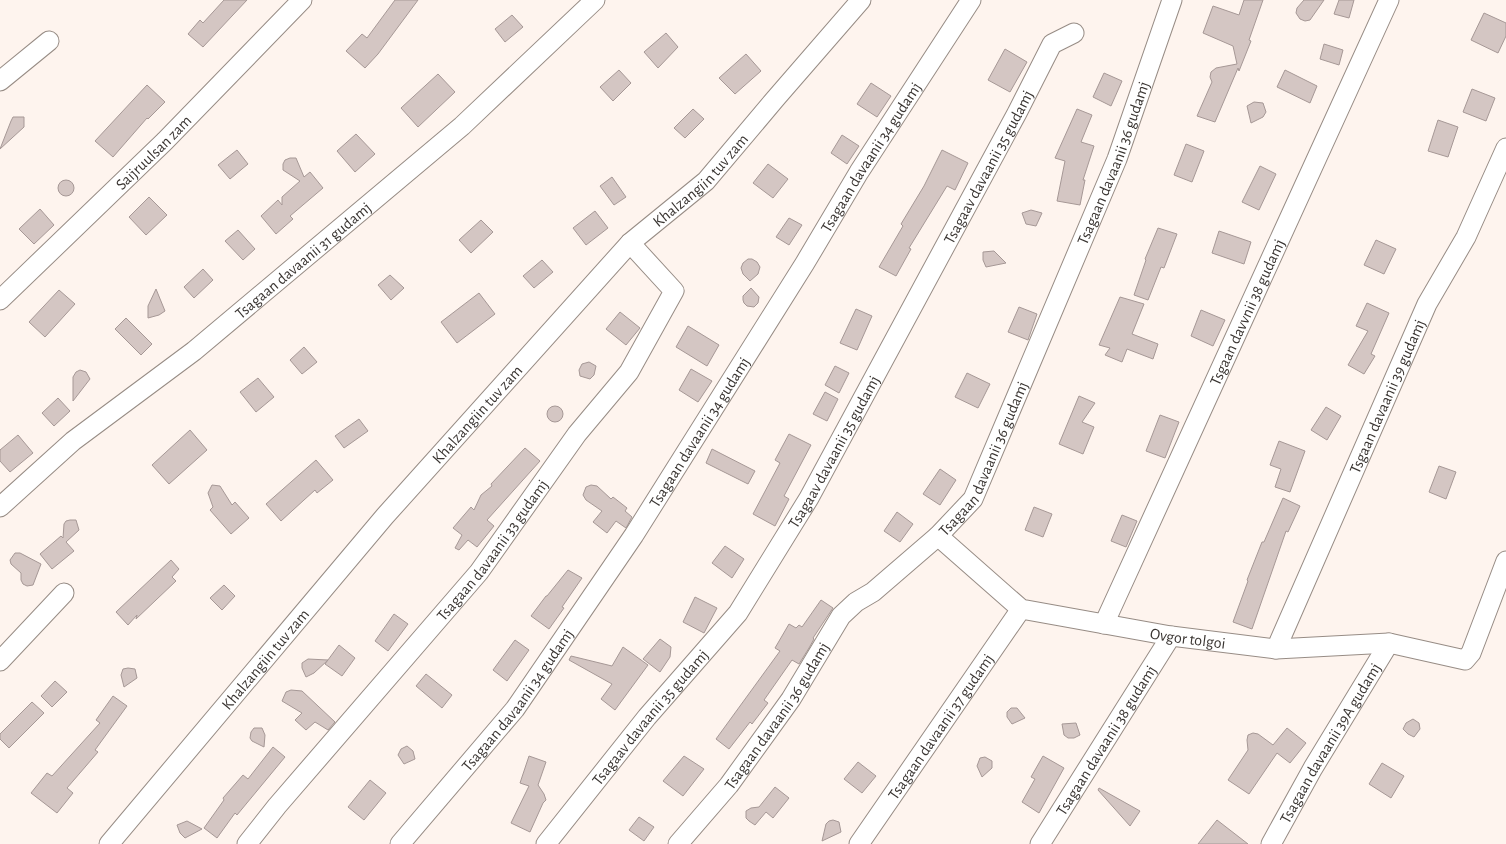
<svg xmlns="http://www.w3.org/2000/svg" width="1506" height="844" font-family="'Alegreya Sans',sans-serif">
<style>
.building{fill:#d4c6c3;stroke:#a69896}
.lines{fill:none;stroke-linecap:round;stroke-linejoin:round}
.minor-casing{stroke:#978c85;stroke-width:21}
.minor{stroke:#fff;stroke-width:19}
.labels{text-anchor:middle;stroke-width:3;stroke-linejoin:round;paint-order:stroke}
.street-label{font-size:16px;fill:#3a3532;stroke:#fff}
</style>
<rect width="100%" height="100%" fill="#fef4ee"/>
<!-- building -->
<g class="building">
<polygon points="224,0 247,0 203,47 188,34 200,20 203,23"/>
<polygon points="395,0 418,0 378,54 365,68 346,51 362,34 367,38"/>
<polygon points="1244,0 1263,0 1249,40 1251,41 1239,71 1238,68 1215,122 1197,116 1212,82 1210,77 1211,72 1216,68 1237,64 1233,46 1203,33 1213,6 1239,15"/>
<polygon points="1304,0 1324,0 1310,20 1305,21 1300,19 1296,13 1297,8"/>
<polygon points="1339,0 1354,0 1349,18 1334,14"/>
<polygon points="1484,13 1506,23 1506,36 1498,53 1471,40"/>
<polygon points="512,15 523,27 505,42 495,29"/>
<polygon points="666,33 678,47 658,68 644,52"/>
<polygon points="1324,44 1343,50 1339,65 1320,59"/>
<polygon points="1005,49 1027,62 1010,92 988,80"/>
<polygon points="746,54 761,71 735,94 719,78"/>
<polygon points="619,70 631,83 613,101 600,87"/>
<polygon points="1285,70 1317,86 1310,103 1277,87"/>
<polygon points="1104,73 1122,81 1111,106 1093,97"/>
<polygon points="438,74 455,92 418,127 401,108"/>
<polygon points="871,83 891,96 877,117 857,104"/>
<polygon points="147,85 165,102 148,119 147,118 113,157 95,141"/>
<polygon points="1472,89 1495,98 1486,121 1463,112"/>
<polygon points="1254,102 1263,103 1266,112 1263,117 1251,123 1247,106"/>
<polygon points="693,109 704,119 685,138 674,128"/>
<polygon points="1077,109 1092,115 1081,142 1094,146 1083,180 1085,180 1080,205 1057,201 1065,161 1055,158"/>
<polygon points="13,117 24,117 24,127 0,149 11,121"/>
<polygon points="1438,120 1458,127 1448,157 1428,151"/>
<polygon points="356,134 375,154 355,172 337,151"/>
<polygon points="842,135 859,146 847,164 831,153"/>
<polygon points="1186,144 1204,151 1192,182 1174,175"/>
<polygon points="237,150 248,164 230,179 218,165"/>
<polygon points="942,150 968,163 955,190 947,186 909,248 911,249 896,276 879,267 903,226 901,224 924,186"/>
<polygon points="296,158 304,177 310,172 323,188 290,216 293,219 276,234 261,216 278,200 282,205 282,197 300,181 283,170 283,164 285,160 290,158"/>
<polygon points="768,164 788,179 773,198 753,183"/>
<polygon points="1260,166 1276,174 1259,210 1242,202"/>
<polygon points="612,177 626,197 614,205 600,186"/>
<circle cx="66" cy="188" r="8"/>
<polygon points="149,197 167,215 146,235 129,217"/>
<polygon points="40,209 54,225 34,244 19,229"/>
<polygon points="1031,210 1042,213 1036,226 1026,224 1022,213"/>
<polygon points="595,211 608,228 586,245 573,228"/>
<polygon points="789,218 802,225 789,245 776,237"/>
<polygon points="481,220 493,232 471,253 459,240"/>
<polygon points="1158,228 1177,234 1164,268 1161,267 1148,300 1134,295 1146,260 1145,259"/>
<polygon points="238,230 255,249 243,260 225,241"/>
<polygon points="1219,231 1251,242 1244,264 1212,253"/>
<polygon points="1376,240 1396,249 1384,274 1364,265"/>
<polygon points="994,251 1006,263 986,267 983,260 983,252"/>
<polygon points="748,259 752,259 757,262 760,267 758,274 750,281 743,274 741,268 743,263"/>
<polygon points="542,260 553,272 534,288 523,276"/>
<polygon points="203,269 213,280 194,298 184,287"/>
<polygon points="390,275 404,288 391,300 378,285"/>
<polygon points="751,288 759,297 758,303 754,307 747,306 744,303 743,300 743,296"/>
<polygon points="156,289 165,311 159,315 148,318 148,306"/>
<polygon points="59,290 75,304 45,337 29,322"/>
<polygon points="479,293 495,314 457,343 441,322"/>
<polygon points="1120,297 1144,304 1132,334 1158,344 1153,359 1127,349 1122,362 1105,355 1110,348 1099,345"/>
<polygon points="1367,303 1389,313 1371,354 1375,356 1364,374 1348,365 1368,331 1356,326"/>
<polygon points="1019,307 1037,314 1028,340 1008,332"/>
<polygon points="856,309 872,316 857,350 840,343"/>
<polygon points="1201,310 1225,320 1213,346 1191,336"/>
<polygon points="620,312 640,328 626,345 606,329"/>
<polygon points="126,318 152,344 141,355 115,329"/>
<polygon points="688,326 719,345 707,366 676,347"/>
<polygon points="304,347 317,362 302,374 290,360"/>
<polygon points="589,362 596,366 594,375 590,379 580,376 579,370 582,364"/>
<polygon points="835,366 849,373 839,393 825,385"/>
<polygon points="691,369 712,381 698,402 679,390"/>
<polygon points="80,370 86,372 90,379 73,401 73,377 76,372"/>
<polygon points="967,373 990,384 978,408 955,397"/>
<polygon points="258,378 274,397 256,412 240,392"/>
<polygon points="825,392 838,399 827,421 813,414"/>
<polygon points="1079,396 1095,403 1082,422 1094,427 1083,454 1059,444"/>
<polygon points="58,398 70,411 54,426 42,413"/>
<circle cx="555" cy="414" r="8"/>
<polygon points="1326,407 1341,416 1327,440 1311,430"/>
<polygon points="1160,415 1179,422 1165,458 1146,451"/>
<polygon points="359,419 368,431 344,448 335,436"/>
<polygon points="190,430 207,450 169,484 152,465"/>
<polygon points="789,434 811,445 784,496 789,499 775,526 753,514 780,463 775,460"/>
<polygon points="18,435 33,453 10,472 0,461 0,450"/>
<polygon points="1279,441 1305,451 1290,492 1275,487 1281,469 1270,465"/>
<polygon points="525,448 540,461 487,520 494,526 477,547 468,540 459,550 455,548 462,535 453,528 471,507 474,510 481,495 492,486 491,484"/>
<polygon points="712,449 755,471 748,484 706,463"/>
<polygon points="316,460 333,480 317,493 315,490 281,521 266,504"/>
<polygon points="1439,466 1456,472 1446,499 1429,492"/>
<polygon points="940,469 956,480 940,505 923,494"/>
<polygon points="212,485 220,486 232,505 235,502 249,518 231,534 210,510 213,507 208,493"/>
<polygon points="591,485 597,486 611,499 613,497 627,508 625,511 632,517 626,528 616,521 607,533 593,522 602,511 586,500 583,495 586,487"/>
<polygon points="1283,498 1300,506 1288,532 1286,531 1252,629 1233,622 1248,581 1247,580 1262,542 1264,542"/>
<polygon points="1034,507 1052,514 1043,537 1025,530"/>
<polygon points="897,512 913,524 900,542 884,531"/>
<polygon points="1122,515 1137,521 1126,547 1111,541"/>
<polygon points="70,520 76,520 79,530 66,542 74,551 52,569 40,554 61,536 63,538 64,524 66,521"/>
<polygon points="725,546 744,559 732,578 712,563"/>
<polygon points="15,553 20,553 41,564 33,585 27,586 23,584 21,580 21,573 11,564 10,560"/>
<polygon points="171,560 179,569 172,577 176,581 136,619 137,615 128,625 116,612"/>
<polygon points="568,570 582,578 562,607 564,608 549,629 531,616 546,596 547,596"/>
<polygon points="224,585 235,596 222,610 210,598"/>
<polygon points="695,597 717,608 704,633 683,622"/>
<polygon points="821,600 833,608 813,638 814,639 809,648 799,664 792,660 764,700 768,703 752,724 750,722 729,749 716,739 780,651 775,648 789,624 796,628 799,625 802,627"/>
<polygon points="394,614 408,624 388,651 375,641"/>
<polygon points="660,639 671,647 670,657 660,672 643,659"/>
<polygon points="515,640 529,650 507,681 493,670"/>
<polygon points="339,645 355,658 342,676 325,664"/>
<polygon points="623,647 648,665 615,710 601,699 612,684 569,660 571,656 612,666"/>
<polygon points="308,659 328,660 314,673 306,677 302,668 302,663"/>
<polygon points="128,668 135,669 137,678 124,687 121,675 123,669"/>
<polygon points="426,674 452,695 442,708 416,686"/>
<polygon points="55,681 67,692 52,707 41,696"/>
<polygon points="291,690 302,691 335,722 328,730 315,722 306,730 295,720 302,713 282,701 286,692"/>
<polygon points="113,696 127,706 95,750 98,752 67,788 73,793 57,813 31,793 47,773 52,776 100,723 96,720"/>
<polygon points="32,702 44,713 9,748 0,739 0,734"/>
<polygon points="1011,708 1017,708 1025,718 1012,724 1007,717 1007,712"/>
<polygon points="1413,719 1419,723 1420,729 1414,737 1408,734 1403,729 1406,723"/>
<polygon points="1076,723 1080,735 1074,738 1068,738 1064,735 1062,724"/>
<polygon points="254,728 262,728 265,735 264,747 252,741 250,738 251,732"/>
<polygon points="1287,728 1306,743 1290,763 1277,753 1249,794 1228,780 1248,750 1247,740 1248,735 1253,733 1258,734 1273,745"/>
<polygon points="407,746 413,751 415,759 404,764 398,755 401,749"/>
<polygon points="273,747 285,757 237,815 235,813 217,838 204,828 224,800 223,798 243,775 248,779"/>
<polygon points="529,756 546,762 538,785 544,794 546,800 543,803 530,832 511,823 529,786 520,783"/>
<polygon points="684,756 704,769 683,796 663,781"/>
<polygon points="1043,756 1064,768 1039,813 1022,802 1035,779 1031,777"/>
<polygon points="985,757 992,761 992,768 982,777 977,766 980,758"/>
<polygon points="858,762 876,776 862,793 844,779"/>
<polygon points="1382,763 1404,776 1391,798 1369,784"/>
<polygon points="370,780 386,793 364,820 348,807"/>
<polygon points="775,787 789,798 773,818 766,812 755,825 749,821 746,818 746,811 751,808 759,807"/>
<polygon points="1099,788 1140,811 1130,826 1098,790"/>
<polygon points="639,817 654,827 644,841 629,830"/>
<polygon points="833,820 839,822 841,832 822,841 826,824 829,821"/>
<polygon points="1217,820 1248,844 1198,844"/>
<polygon points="187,821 202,829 185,838 180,833 177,825"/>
</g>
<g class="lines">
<!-- minor casing -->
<g class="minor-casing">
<g id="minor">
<polyline points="0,81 49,41"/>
<path id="s1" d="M0 300 165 141 302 0"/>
<path id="s2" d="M0 507 73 441 194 351 462 126 595 0"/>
<path id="s3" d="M938 536 1021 609 1171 636 1276 649 1389 643 1465 660 1471 653 1506 561"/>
<path id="s4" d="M1104 624 1389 0"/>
<path id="s5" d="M1276 649 1427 304 1466 237 1506 148"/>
<polyline points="0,661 64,593"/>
<path id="s6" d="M109 844 385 516 630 243 706 181 776 98 861 0"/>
<path id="s7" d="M247 844 277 806 479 572 577 434 629 372 674 291 630 243"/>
<path id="s8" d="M400 844 515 709 634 535 805 263 859 172 971 0"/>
<path id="s9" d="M546 844 647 717 738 613 809 498 1017 113 1052 44 1074 33"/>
<path id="s10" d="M678 844 729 785 791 699 841 616 856 602 873 592 938 536 973 499 1117 159 1172 0"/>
<path id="s11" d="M859 844 1021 609"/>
<path id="s12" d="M1040 844 1171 636"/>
<path id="s13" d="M1271 844 1313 768 1389 643"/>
</g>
</g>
<!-- minor -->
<use href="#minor" class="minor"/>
</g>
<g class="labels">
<!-- street labels -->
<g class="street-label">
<text dy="6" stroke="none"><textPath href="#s1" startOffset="213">Saijruulsan zam</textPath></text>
<text dy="6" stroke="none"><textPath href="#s8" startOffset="834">Tsagaan davaanii 34 gudamj</textPath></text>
<text dy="6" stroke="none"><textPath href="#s10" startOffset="822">Tsagaan davaanii 36 gudamj</textPath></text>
<text dy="6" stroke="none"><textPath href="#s9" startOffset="812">Tsagaav davaanii 35 gudamj</textPath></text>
<text dy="6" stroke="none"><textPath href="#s6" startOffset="890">Khalzangiin tuv zam</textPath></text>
<text dy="6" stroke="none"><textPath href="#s2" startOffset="391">Tsagaan davaanii 31 gudamj</textPath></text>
<text dy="6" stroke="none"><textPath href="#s4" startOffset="343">Tsgaan davvnii 38 gudamj</textPath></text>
<text dy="6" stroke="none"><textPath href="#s5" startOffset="276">Tsgaan davaanii 39 gudamj</textPath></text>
<text dy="6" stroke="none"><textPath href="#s6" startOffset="566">Khalzangiin tuv zam</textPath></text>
<text dy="6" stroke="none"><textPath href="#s8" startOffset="510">Tsagaan davaanii 34 gudamj</textPath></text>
<text dy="6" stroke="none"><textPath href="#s9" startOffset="488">Tsagaav davaanii 35 gudamj</textPath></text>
<text dy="6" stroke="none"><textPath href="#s10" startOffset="498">Tsagaan davaanii 36 gudamj</textPath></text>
<text dy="6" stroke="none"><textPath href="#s7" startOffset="383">Tsagaan davaanii 33 gudamj</textPath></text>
<text dy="6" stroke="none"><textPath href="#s3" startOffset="280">Ovgor tolgoi</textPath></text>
<text dy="6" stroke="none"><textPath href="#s6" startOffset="242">Khalzangiin tuv zam</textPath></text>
<text dy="6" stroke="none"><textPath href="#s8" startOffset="186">Tsagaan davaanii 34 gudamj</textPath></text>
<text dy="6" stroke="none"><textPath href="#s10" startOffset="162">Tsagaan davaanii 36 gudamj</textPath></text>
<text dy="6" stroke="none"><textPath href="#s9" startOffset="164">Tsagaav davaanii 35 gudamj</textPath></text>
<text dy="6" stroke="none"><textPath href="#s11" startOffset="143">Tsagaan davaanii 37 gudamj</textPath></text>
<text dy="6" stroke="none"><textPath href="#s12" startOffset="123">Tsagaan davaanii 38 gudamj</textPath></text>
<text dy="6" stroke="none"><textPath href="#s13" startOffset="117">Tsagaan davaanii 39A gudamj</textPath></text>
</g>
</g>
</svg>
